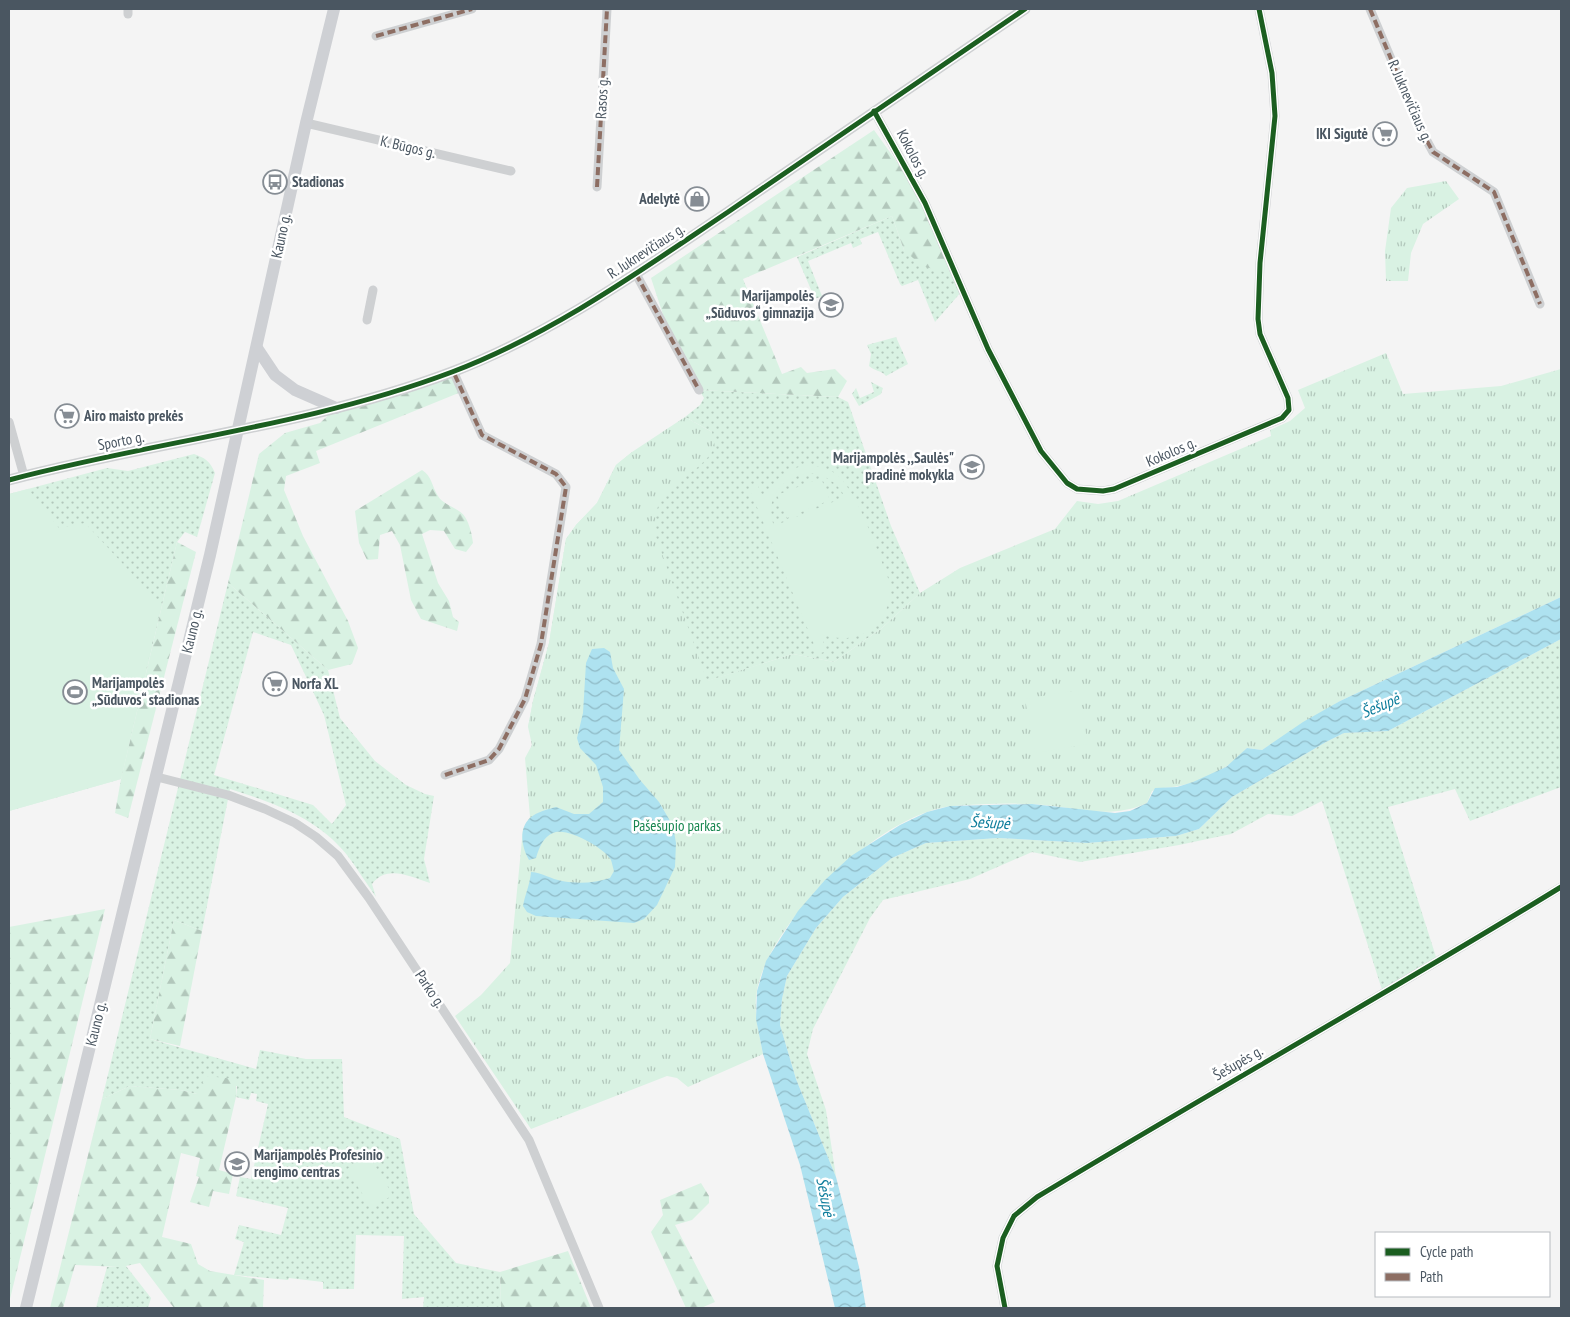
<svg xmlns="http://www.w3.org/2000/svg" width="1570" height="1317" font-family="'PT Sans Narrow',sans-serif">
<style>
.grass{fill:url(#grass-dots);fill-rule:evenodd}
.forest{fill:url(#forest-firs)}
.park{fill:url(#park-tufts)}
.garden{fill:#d9f2e3;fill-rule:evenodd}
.water{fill:url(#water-waves)}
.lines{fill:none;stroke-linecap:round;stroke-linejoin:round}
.minor{stroke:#ced0d2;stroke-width:9}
.tertiary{stroke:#ced0d2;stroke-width:11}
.secondary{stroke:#ced0d4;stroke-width:12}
.quiet{stroke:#8d6e63;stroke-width:4;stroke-dasharray:8 4;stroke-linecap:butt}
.cycleway-casing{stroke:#fff;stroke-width:8}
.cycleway{stroke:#1b5e20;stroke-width:5}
.labels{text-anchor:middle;stroke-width:5;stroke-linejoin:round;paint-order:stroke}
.street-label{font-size:15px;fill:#4a5661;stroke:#fff}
.poi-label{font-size:15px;font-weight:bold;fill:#4a5661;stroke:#fff;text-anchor:start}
.park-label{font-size:15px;fill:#17864f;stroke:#fff}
.water-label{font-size:16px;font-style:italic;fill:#0c7c9b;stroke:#fff}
</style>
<defs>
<pattern id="grass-dots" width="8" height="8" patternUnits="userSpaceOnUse" patternTransform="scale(1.25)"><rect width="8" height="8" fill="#d9f2e3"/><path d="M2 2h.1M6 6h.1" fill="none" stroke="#b2c7bb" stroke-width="1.8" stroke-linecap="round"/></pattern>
<pattern id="forest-firs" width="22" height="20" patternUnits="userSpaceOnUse" patternTransform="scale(1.25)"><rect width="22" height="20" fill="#d9f2e3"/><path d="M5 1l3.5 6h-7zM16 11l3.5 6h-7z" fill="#b2c7bb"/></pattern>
<pattern id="park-tufts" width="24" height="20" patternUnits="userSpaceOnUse" patternTransform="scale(1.25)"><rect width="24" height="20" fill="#d9f2e3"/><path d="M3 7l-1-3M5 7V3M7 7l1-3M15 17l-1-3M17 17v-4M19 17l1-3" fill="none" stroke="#b2c7bb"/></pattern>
<pattern id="water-waves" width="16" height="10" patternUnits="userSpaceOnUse" patternTransform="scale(1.25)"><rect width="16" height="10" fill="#aee2f0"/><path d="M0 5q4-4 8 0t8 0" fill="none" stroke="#90bac6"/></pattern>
</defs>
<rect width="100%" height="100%" fill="#f4f4f4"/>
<!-- grass -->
<g class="grass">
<polygon points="892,216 904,250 956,275 962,291 935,322 918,280 902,286 900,284 878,232 860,239 862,244 853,248 851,243 808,261 822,296 815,299 797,257"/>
<path d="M896 337 908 364 886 376C881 370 874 371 869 366L871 354 867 345Z"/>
<polygon points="871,382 883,388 881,394 859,406 852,394 856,388 860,398 874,392"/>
<polygon points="699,390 838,397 848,402 891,526 920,593 882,628 834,662 793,654 692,686 528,727 533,701 549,643 566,539 576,525 597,503 616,465 632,452 631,468 712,432 685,417 700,405 704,398"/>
<path d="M194 454C205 458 210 461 215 473L197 537 185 532 177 542 121 779 9 811V494L107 468 128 471Z"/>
<path d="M228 583 328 670 340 718 375 761 406 785 425 794 434 796 424 859 430 883C411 877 387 864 372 884L376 897C366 883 357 868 347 855 318 818 274 803 230 789L202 931 174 920 150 1039 256 1069 260 1050 306 1059H342L344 1117 400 1139 414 1214 456 1263 500 1272 501 1308H423L424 1297 402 1299 404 1236 356 1235 354 1289H323V1282L289 1278 288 1280 234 1275 244 1242 235 1239 239 1225 281 1235 288 1208 236 1196 240 1177 251 1179 268 1104 256 1101 257 1094 251 1093 249 1100 236 1097 237 1086 197 1094 180 1090 130 1086 102 1099ZM253 632 291 645 324 715 346 805 332 824 313 805 214 775Z"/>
<polygon points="1561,639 1561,787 1470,821 1455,789 1388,807 1438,963 1383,993 1322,801 1292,816 1268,814 1231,834 1179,845 1080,862 1032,852 970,879 883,900 870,918 813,1029 807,1054 826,1110 836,1177 796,1079 780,1025 782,999 787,976 816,928 843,897 892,858 926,843 998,838 1087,843 1176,836 1199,829 1232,797 1326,742 1344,733 1388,731"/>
<polygon points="126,1266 151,1298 148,1308 96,1308 107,1267"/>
</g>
<!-- forest -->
<g class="forest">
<polygon points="874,130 922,197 956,275 922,266 904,250 892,216 743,279 782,374 801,367 807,373 835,369 847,381 838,397 699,390 670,336 651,278"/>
<polygon points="453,371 461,392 316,451 320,463 286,476 284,490 303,536 348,621 358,648 352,664 328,670 228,583 259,454 285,433 320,423 336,408"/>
<path d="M422 470C432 476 432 487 438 496 444 506 460 508 465 517 470 525 472 535 473 543L466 552 455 549 444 531 430 530 422 534 438 583 449 601 453 617 459 622 457 631 421 619 411 600 400 545 392 531 380 535 378 559 367 560 359 543 355 511Z"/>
<polygon points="177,542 196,552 128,818 115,813 121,779"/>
<polygon points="105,909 9,1303 9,927"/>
<polygon points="174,920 202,931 180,1046 150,1039"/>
<polygon points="206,1076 236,1079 236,1097 219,1170 233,1174 229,1194 213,1191 209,1207 190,1202 199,1177 196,1176 200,1158 181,1153 162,1237 191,1244 198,1264 210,1271 264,1280 263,1308 174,1308 140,1263 121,1267 75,1265 63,1308 50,1308 102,1099 130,1086 180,1090 197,1094"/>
<polygon points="701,1183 709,1196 709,1203 692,1220 675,1225 715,1302 701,1308 686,1308 651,1232 663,1215 660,1200"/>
<polygon points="568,1251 591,1308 501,1308 500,1272"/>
</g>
<!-- park -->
<g class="park">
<polygon points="1446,181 1459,199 1423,224 1411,253 1408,281 1386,281 1385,251 1391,208 1407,188"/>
<path d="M1386 353 1403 394 1501 386 1561 369V597L1340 701 1262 750 1247 748C1231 767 1203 782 1178 786 1168 788 1162 787 1152 791L1147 803C1107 821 1074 806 1032 804 1006 803 978 804 953 806 882 812 770 921 757 990 753 1011 759 1033 763 1054L688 1087 677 1078 667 1076 531 1129 455 1016 481 995 510 963 523 829 530 817 525 758 532 745 528 727 533 701 549 643 566 539 576 525 597 503 616 465 632 452 685 417 712 432 715 447C694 484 651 479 655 534L707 681 793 654 834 662 882 628 920 593 960 568 1055 529 1077 501 1098 504 1118 501 1271 436 1270 430 1290 421 1305 408 1298 390Z"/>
</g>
<!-- garden -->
<g class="garden">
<path d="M807 465C816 466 825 467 833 472 856 485 878 554 889 580 895 624 860 648 820 634L827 651 818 654 749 488 757 484 764 499C774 480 785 469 807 465ZM809 473C826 475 837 482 845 497L774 526C764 499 781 477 809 473Z"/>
<polygon points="821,478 830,500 787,518 777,495"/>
<polygon points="28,489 59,528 85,523 161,605 121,779 9,811 9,494"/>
<polygon points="1078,690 1088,744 1035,753 1025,699"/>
<polygon points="369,1156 393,1195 371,1208 347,1169"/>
</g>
<!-- water -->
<g class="water">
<polygon points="1561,597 1561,639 1388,731 1344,733 1326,742 1232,797 1199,829 1176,836 1087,843 998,838 926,843 892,858 843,897 816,928 787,976 782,999 780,1025 796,1079 836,1177 859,1267 866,1308 835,1308 800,1165 763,1054 756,1019 757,991 766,961 798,911 825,880 851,856 900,825 927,812 950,806 1032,804 1115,813 1130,811 1147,803 1155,788 1177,787 1193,782 1226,767 1247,748 1262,750 1303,722 1340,701"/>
<path d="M604 648 610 652 613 668 624 689 619 750 640 780 659 802 673 826 676 843 675 867 657 905 644 919 634 923 536 916 527 912 523 906C525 894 530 885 531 872 543 873 551 879 562 881 577 884 596 883 610 878L614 871C613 868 612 863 611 860 605 848 566 826 553 833 543 837 539 848 536 858L529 860C522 848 518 829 530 818 536 812 549 809 556 807L574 814H589L603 802V787L596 765 580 748 577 738 583 713 586 663 592 649Z"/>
</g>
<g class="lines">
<!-- minor -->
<g class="minor">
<polyline points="1370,9 1421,130 1433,152 1494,192 1540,304"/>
<polyline points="128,14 128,9"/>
<polyline points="376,36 472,9"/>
<polyline points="874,111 925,203 988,349 1041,451 1067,483 1077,489 1103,491 1114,489 1282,418 1289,410 1288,398 1260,334 1258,319 1260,263 1275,116 1272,73 1259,9"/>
<polyline points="306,123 511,171"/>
<polyline points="597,187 607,9"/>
<polyline points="636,274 699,390"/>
<polyline points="367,320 373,290"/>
<polyline points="9,422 24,476"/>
<polyline points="445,775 489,760 499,749 525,699 541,644 566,487 556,474 482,435 453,371"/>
<polyline points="157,777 228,795 265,809 295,823 316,837 338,856 369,898 529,1140 599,1308"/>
<path d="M1005 1308 997 1266 1003 1238 1014 1216 1037 1197C1211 1092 1388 993 1561 887"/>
</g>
<!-- tertiary -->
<path class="tertiary" d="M9 480C156 441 309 426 452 372 552 334 640 271 728 212 827 144 926 76 1025 9"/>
<!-- secondary -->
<g class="secondary">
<polyline points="257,348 275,375 295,390 336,408"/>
<polyline points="26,1308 210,555 306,123 334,9"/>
</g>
<!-- quiet -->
<g class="quiet">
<polyline points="1370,9 1421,130 1433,152 1494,192 1540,304"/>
<polyline points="376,36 472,9"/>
<polyline points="597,187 607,9"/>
<polyline points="636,274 699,390"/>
<polyline points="445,775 489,760 499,749 525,699 541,644 566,487 556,474 482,435 453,371"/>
</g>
<!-- cycleway casing -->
<g class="cycleway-casing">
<g id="cycleway">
<polyline points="874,111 925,203 988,349 1041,451 1067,483 1077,489 1103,491 1114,489 1282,418 1289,410 1288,398 1260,334 1258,319 1260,263 1275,116 1272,73 1259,9"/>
<path d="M9 480C156 441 309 426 452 372 552 334 640 271 728 212 827 144 926 76 1025 9"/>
<path d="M1005 1308 997 1266 1003 1238 1014 1216 1037 1197C1211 1092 1388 993 1561 887"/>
</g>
</g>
<!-- cycleway -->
<use href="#cycleway" class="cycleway"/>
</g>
<!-- icons -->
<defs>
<g id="supermarket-ring" transform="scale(1.25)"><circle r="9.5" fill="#fff" stroke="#868d94" stroke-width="1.5"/><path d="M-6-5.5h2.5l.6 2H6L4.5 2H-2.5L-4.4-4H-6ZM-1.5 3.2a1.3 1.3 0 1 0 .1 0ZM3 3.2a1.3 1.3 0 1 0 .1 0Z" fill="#868d94"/></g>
<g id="bus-ring" transform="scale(1.25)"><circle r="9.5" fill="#fff" stroke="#868d94" stroke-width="1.5"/><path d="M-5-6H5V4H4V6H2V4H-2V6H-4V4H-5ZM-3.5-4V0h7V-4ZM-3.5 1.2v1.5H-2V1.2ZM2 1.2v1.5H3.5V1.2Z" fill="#868d94"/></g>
<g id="shop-ring" transform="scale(1.25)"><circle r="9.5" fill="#fff" stroke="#868d94" stroke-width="1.5"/><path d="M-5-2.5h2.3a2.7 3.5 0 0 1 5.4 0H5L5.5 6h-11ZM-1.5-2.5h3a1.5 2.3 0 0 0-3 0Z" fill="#868d94"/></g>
<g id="school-ring" transform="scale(1.25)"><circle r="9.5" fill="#fff" stroke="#868d94" stroke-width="1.5"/><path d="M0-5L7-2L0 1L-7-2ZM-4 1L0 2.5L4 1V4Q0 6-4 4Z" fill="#868d94"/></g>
<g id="stadium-ring" transform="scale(1.25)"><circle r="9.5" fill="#fff" stroke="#868d94" stroke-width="1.5"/><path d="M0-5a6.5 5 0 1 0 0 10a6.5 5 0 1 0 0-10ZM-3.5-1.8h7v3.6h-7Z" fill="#868d94"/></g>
<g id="university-ring" transform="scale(1.25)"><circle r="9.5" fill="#fff" stroke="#868d94" stroke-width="1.5"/><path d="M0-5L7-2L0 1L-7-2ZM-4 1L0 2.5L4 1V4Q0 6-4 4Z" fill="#868d94"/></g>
</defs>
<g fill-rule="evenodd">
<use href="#supermarket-ring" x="1385" y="134"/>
<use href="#bus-ring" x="275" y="182"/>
<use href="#shop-ring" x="697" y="199"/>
<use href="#school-ring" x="831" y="305"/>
<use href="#supermarket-ring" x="67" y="416"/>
<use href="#school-ring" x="972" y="467"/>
<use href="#supermarket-ring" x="275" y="684"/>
<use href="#stadium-ring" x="75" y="692"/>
<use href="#university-ring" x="237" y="1164"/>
</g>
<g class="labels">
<!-- street labels -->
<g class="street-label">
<text transform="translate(602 98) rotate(-87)" y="5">Rasos g.</text>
<text transform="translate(1410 101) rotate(66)" y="5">R. Juknevičiaus g.</text>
<text transform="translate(408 147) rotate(13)" y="5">K. Būgos g.</text>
<text transform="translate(913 154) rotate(62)" y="5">Kokolos g.</text>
<text transform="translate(281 236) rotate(-78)" y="5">Kauno g.</text>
<text transform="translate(646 251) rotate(-33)" y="5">R. Juknevičiaus g.</text>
<text transform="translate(121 441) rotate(-11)" y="5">Sporto g.</text>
<text transform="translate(1171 452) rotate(-23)" y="5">Kokolos g.</text>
<text transform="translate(192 631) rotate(-76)" y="5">Kauno g.</text>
<text transform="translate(430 989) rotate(56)" y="5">Parko g.</text>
<text transform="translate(96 1024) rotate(-76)" y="5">Kauno g.</text>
<text transform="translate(1238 1063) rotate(-30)" y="5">Šešupės g.</text>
</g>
<!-- poi labels -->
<g class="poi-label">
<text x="1368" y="139" text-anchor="end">IKI Sigutė</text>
<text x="292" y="187">Stadionas</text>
<text x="680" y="204" text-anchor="end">Adelytė</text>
<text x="814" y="301" text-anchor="end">Marijampolės<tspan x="814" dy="17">„Sūduvos“ gimnazija</tspan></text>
<text x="84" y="421">Airo maisto prekės</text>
<text x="954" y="463" text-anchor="end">Marijampolės ,,Saulės"<tspan x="954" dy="17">pradinė mokykla</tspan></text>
<text x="92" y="688">Marijampolės<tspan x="92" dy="17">„Sūduvos“ stadionas</tspan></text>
<text x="292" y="689">Norfa XL</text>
<text x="254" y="1160">Marijampolės Profesinio<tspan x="254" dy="17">rengimo centras</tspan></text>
</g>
<!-- park labels -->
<g class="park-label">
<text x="677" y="831">Pašešupio parkas</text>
</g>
<!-- water labels -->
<g class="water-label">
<text transform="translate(1380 705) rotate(-23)" y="6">Šešupė</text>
<text transform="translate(990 822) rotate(3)" y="6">Šešupė</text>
<text transform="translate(826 1197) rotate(79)" y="6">Šešupė</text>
</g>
</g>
<!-- border -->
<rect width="1570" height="1317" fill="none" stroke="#4a5661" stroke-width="20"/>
<!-- legend -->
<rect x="1375" y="1232" width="175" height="65" fill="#ffffff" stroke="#b7bbc0"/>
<rect x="1385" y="1248" width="25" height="8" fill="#1b5e20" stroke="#b7bbc0"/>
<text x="1420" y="1257" font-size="15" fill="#4a5661">Cycle path</text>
<rect x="1385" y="1273" width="25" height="8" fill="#8d6e63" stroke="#b7bbc0"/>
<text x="1420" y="1282" font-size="15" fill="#4a5661">Path</text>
</svg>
